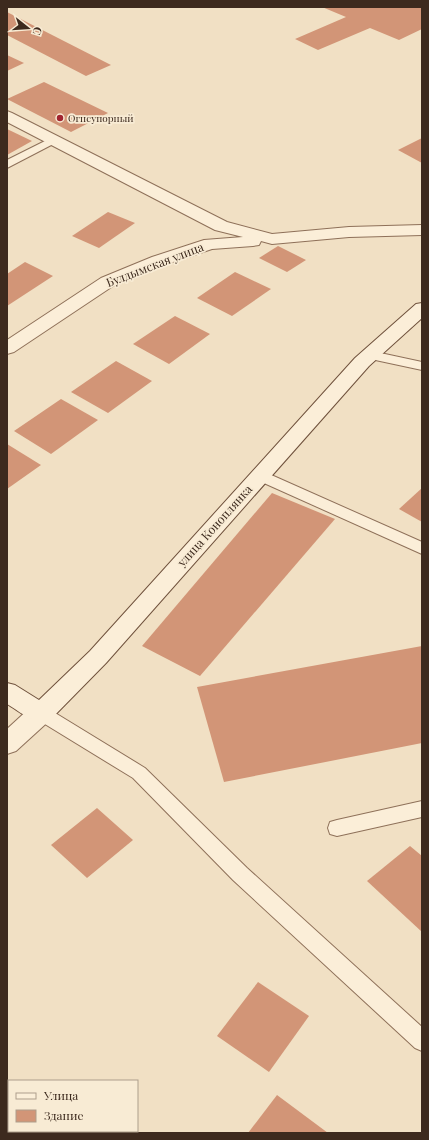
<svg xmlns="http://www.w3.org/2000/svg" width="429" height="1140" font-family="'Playfair Display',serif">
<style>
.building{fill:#d29577}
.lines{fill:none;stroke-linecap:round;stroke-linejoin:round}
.service-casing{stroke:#8e7059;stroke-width:2}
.minor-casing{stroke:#8e7059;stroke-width:2}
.secondary-casing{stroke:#6f513c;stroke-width:2}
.service{fill:#fbeed8;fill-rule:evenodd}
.minor{fill:#fbeed8;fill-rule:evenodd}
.secondary{fill:#fbeed8;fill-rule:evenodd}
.poi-dot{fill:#a12430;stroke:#f8ebd4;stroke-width:1.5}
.labels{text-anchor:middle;stroke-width:3.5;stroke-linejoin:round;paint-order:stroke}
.far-poi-label{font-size:10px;fill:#3d2a1e;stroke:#f8ebd4;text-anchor:start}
.street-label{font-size:12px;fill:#3d2a1e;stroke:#f8ebd4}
</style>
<rect width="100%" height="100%" fill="#f1e0c4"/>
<!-- building -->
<g class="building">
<polygon points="322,7 422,7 422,29 399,40 370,28 318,50 295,39 346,17"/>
<polygon points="7,12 111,65 86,76 7,35"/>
<polygon points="7,55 24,63 7,71"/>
<polygon points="44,82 108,113 71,132 7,99"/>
<polygon points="7,129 32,141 7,155"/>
<polygon points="422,138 422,163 398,150"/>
<polygon points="108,212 135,223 99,248 72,236"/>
<polygon points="278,246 306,260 287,272 259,258"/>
<polygon points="25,262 53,276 7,306 7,274"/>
<polygon points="235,272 271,289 232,316 197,298"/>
<polygon points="175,316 210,334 169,364 133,344"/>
<polygon points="116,361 152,381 108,413 71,392"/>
<polygon points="61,399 98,420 51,454 14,431"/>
<polygon points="7,444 41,465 7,489"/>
<polygon points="422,488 422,522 399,509"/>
<polygon points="272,493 335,519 200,676 142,646"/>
<polygon points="422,646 422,743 224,782 197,687"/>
<polygon points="97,808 133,840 87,878 51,845"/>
<polygon points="410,846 422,856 422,932 367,881"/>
<polygon points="258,982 309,1016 269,1072 217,1036"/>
<polygon points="277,1095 328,1133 248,1133"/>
</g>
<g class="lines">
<!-- service casing -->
<g class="service-casing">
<g id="service">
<polygon points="53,137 57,138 59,140 57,142 7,168 7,160"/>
<polygon points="371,351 422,362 422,370 366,358 364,355 366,352"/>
<polygon points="260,470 422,542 422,554 255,479 253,475 255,471"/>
<polygon points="41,706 47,708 145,768 247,868 422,1027 422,1051 415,1048 233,880 133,778 35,718 32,713 35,708"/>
<polygon points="422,801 422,817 337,836 330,834 328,828 330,822 337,820"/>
</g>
</g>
<!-- minor casing -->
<g class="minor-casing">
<g id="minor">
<polygon points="7,111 12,113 227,222 272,234 349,227 422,225 422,235 349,237 272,244 261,241 259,245 253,246 212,249 164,265 113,286 14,352 7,354 7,340 101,278 152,257 204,240 243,237 215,230 7,122"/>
<polygon points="41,703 50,706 53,713 50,720 16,751 7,754 7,729 32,706"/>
</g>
</g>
<!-- secondary casing -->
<g class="secondary-casing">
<path id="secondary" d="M422 303V318L369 366 106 663 50 720C33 725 21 712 7 704V683L15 685 39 700 90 651 355 358 416 304Z"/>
</g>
<!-- service -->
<use href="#service" class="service"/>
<!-- minor -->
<use href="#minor" class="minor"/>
<!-- secondary -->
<use href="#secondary" class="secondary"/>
</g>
<!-- markers -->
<circle class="poi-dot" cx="60" cy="118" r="4"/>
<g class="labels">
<!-- far-poi labels -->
<g class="far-poi-label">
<text x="68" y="122">Огнеупорный</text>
</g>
<!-- street labels -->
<g class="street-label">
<text transform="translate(155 265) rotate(-21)" y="4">Булдымская улица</text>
<text transform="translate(215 526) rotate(-48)" y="4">улица Коноплянка</text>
</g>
</g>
<!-- border -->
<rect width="429" height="1140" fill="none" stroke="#3d2a1e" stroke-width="16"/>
<!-- legend -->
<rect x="8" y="1080" width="130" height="52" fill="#f8ebd4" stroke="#ad9e8b"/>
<rect x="16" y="1093" width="20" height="6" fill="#fbeed8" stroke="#ad9e8b"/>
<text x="44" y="1100" font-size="12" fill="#3d2a1e">Улица</text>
<rect x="16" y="1110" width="20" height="12" fill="#d29577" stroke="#ad9e8b"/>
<text x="44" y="1120" font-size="12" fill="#3d2a1e">Здание</text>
<!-- north arrow -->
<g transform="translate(28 28) rotate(107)" stroke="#f8ebd4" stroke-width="3" paint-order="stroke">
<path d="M0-3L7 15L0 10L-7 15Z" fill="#3d2a1e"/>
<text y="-6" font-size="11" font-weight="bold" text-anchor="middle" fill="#3d2a1e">С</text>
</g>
</svg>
